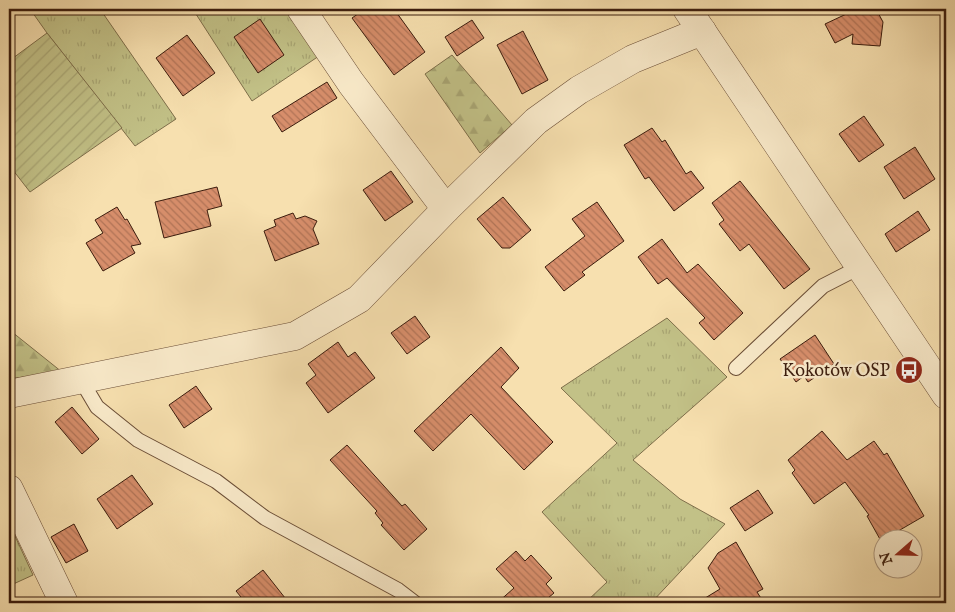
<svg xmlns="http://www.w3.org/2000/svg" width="955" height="612" font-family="'IM FELL English',serif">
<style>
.grass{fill:url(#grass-tufts);stroke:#7e6e4a}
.forest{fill:url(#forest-firs);stroke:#7e6e4a}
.garden{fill:url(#garden-furrows);stroke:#7e6e4a}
.building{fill:url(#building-back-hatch);stroke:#3b1c0d}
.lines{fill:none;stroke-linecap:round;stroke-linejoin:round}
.service-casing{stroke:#6a4d36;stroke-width:16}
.minor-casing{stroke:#6a4d36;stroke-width:29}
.tertiary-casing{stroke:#6a4d36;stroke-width:29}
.service{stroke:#faebcb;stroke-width:14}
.minor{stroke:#faebcb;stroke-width:28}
.tertiary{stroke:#faebcb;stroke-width:28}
.labels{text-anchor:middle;stroke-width:5;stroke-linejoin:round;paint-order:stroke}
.poi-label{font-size:18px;fill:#3b1c0d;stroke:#faebcb;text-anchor:end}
</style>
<defs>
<pattern id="grass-tufts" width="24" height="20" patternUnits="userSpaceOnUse" patternTransform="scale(1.25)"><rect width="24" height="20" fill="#c2c187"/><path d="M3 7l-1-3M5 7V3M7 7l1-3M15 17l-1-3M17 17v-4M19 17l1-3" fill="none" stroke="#a8a573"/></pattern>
<pattern id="forest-firs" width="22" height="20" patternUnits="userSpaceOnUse" patternTransform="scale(1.25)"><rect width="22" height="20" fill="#c2c187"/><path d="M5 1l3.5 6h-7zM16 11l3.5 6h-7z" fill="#a8a573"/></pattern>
<pattern id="garden-furrows" width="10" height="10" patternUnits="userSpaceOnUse" patternTransform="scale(1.25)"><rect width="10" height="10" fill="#c2c187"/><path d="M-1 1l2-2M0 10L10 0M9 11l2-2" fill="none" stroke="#a8a573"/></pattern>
<pattern id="building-back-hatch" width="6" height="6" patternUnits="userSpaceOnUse" patternTransform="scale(1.25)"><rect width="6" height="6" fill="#d78e6b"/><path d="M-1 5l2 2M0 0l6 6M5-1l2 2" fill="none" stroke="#b07356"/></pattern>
</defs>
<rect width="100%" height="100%" fill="#f7e0af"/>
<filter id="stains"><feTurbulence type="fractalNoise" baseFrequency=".004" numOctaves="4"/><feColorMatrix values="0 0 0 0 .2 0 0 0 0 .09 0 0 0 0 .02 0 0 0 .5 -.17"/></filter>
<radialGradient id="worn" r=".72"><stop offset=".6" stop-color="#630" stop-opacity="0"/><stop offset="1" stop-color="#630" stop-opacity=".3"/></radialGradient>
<!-- grass -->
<g class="grass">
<polygon points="30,9 100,9 176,119 135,146 47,33"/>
<polygon points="196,9 291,9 319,56 252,101 194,11"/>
<polygon points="667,318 727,377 633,460 680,499 725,524 651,603 585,603 607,582 542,512 617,443 561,388"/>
<polygon points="9,523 33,575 9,586"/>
</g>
<!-- forest -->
<g class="forest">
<polygon points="452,55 512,125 480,153 425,74"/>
<polygon points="9,330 12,332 62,372 9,379"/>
</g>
<!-- garden -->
<polygon class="garden" points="47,33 122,128 30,192 9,165 9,61"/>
<!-- building -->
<g class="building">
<polygon points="365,9 394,9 425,52 394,75 352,18"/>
<polygon points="857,9 876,9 883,22 880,46 852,44 853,34 835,43 825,24"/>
<polygon points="260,19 284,55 258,73 234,37"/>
<polygon points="472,20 484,38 457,56 445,37"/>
<polygon points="523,31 548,80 522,94 497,45"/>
<polygon points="187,35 215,73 183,96 156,58"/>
<polygon points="327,82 337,98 282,132 272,116"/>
<polygon points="864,116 884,145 859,162 839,134"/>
<polygon points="652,128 662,142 665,140 686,174 691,171 704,188 674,211 649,177 645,179 624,145"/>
<polygon points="915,147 935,179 904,199 884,167"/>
<polygon points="391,171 413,202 385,221 363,190"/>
<polygon points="740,181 810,269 784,289 749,244 740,251 719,224 724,220 712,203"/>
<polygon points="217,187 222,206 207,210 211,226 164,238 155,202"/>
<polygon points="503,197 531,230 510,248 502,248 477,219"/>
<polygon points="597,202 624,241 582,272 585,275 564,291 545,267 585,236 572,219"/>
<polygon points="117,207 125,220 127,219 141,244 131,246 135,253 103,271 86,243 103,233 95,220"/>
<polygon points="918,211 930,230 896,252 885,234"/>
<polygon points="293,213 296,219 305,216 317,221 313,229 319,244 275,261 264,231 276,226 274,220"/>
<polygon points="662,239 687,273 698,264 743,313 714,340 699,323 705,318 667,278 658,284 638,257"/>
<polygon points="415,316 430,337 407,354 391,333"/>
<polygon points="815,335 834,364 808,382 804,376 796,382 780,359"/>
<polygon points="338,342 348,357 355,352 375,378 328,413 306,383 316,375 308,364"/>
<polygon points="501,347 519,368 501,387 553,442 524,470 471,414 433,451 414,431"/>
<polygon points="196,386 212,409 184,428 169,405"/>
<polygon points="72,407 99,439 82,454 55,422"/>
<polygon points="822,431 847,460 874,441 884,455 887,453 924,516 881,541 867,516 869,515 845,482 814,504 792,473 795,470 788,460"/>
<polygon points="347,445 402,506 405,504 427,529 404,550 381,525 383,523 375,513 377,511 330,460"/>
<polygon points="132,475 153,504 117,529 97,499"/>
<polygon points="758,490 773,513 745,531 730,508"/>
<polygon points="74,524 88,551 66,563 51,537"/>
<polygon points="736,542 763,589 757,592 764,603 697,603 720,589 708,568 718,553"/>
<polygon points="516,551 525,561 531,555 552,578 546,584 554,593 542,603 497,603 514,588 496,569"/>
<polygon points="263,570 289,603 246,603 236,591"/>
</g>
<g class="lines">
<!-- service casing -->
<g class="service-casing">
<g id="service">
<polyline points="736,368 823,286 860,267"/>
<polyline points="81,380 97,407 138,440 216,481 265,518 398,590 415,603"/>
</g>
</g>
<!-- minor casing -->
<g class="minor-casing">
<g id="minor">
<polyline points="301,9 351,83 446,209"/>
<polyline points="9,394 295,336 359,299 446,209 536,121 579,90 633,59 702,31"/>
<polyline points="9,489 64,603"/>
</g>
</g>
<!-- tertiary casing -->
<g class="tertiary-casing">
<polyline id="tertiary" points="687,9 946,395"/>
</g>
<!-- service -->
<use href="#service" class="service"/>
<!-- minor -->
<use href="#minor" class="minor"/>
<!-- tertiary -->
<use href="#tertiary" class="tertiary"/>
</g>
<!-- icons -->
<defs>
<g id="bus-disc" transform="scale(1.4375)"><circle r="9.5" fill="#8f2418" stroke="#faebcb"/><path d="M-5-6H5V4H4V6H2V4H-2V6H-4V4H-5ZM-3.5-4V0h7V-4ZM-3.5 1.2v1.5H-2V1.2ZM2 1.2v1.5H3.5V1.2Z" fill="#fff"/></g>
</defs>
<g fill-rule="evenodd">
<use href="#bus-disc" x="909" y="370"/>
</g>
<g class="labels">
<!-- poi labels -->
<g class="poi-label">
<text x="890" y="376">Kokotów OSP</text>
</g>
</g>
<!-- margin -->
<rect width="955" height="612" fill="none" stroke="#f7e0af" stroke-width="30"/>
<rect x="10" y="10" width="935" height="592" fill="none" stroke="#3b1c0d" stroke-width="2.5"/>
<rect x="15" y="15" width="925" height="582" fill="none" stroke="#3b1c0d"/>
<!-- north arrow -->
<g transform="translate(898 554) rotate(250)"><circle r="24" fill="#faebcb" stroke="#ae987f"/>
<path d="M0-4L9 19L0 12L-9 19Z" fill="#8f2418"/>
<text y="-8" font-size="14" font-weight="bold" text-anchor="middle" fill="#3b1c0d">N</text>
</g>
<rect width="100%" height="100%" filter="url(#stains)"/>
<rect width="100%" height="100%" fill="url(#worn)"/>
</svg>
